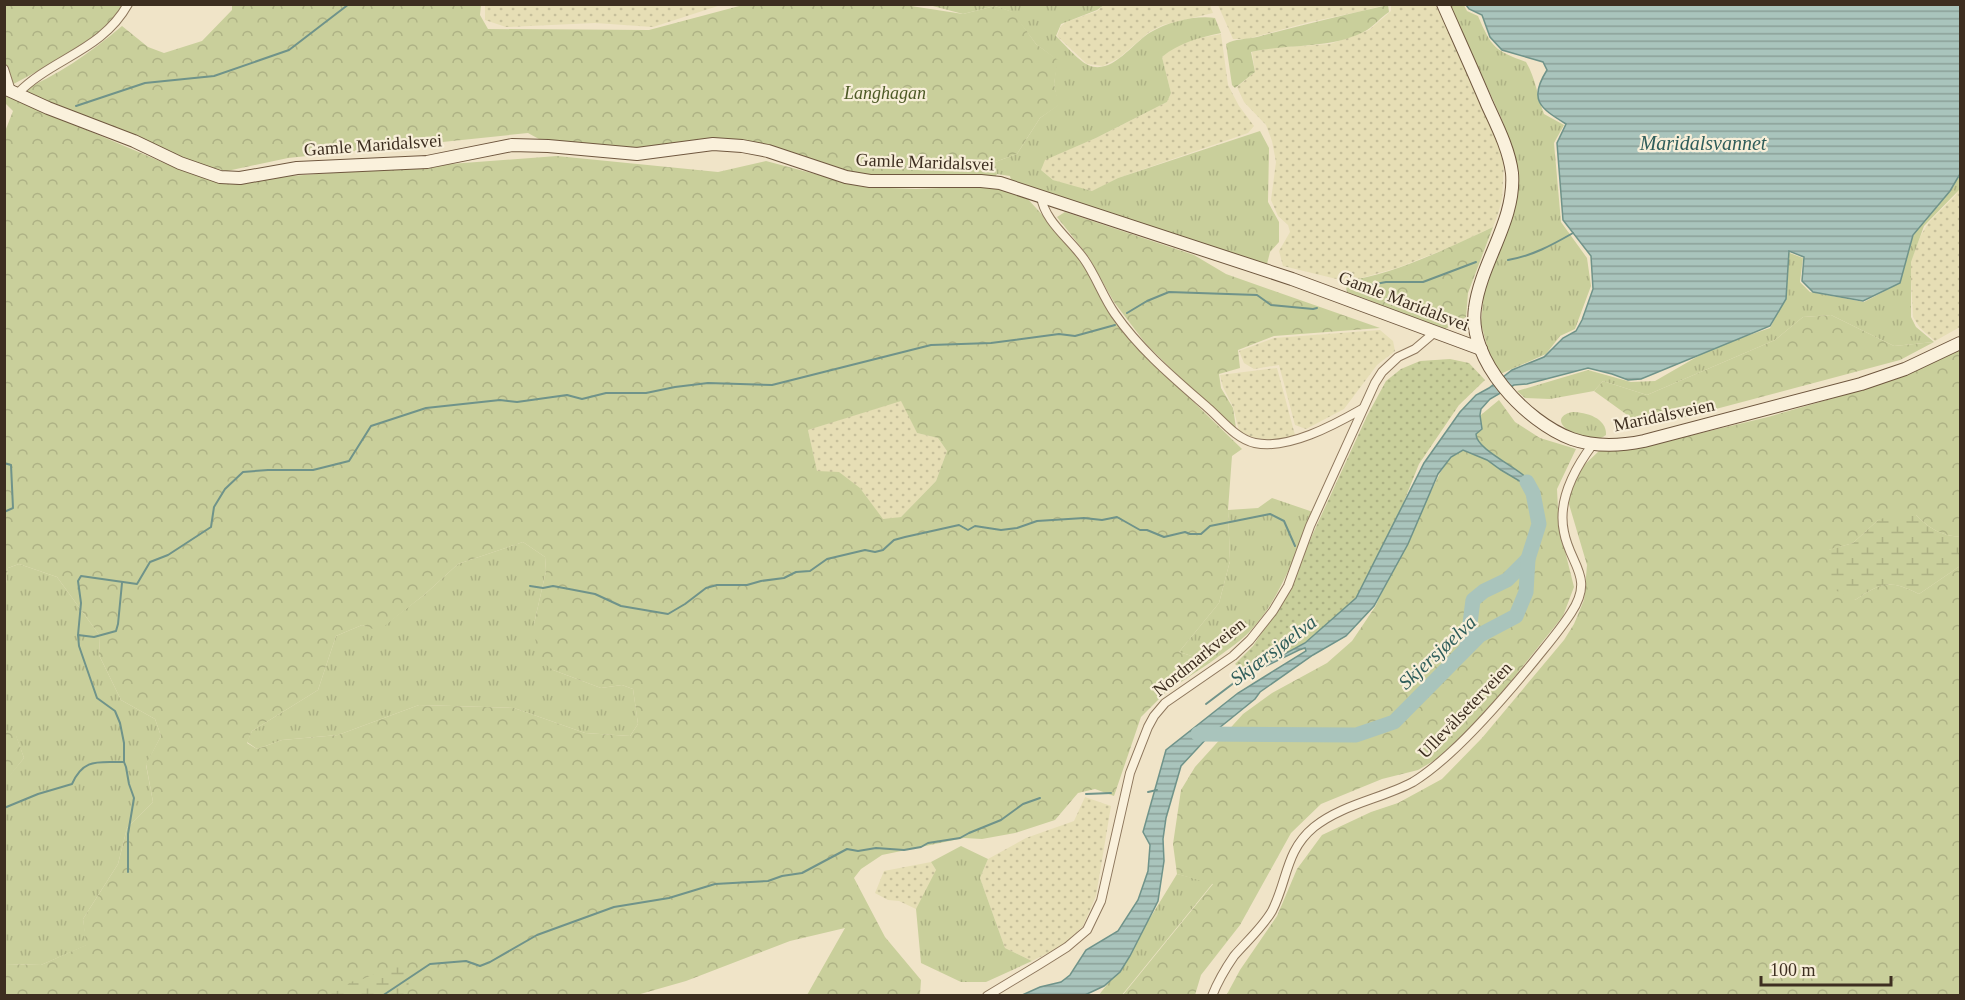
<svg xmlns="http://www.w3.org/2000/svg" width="1965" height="1000" font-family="Georgia,serif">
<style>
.farmland{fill:url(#farmland-dots)}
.grass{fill:url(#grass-tufts)}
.forest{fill:url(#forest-crowns);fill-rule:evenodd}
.wetland{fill:url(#wetland-marsh)}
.park{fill:url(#park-dots)}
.water{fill:url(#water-rules);stroke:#6f938a;stroke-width:1.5}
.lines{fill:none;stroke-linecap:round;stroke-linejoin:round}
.stream{stroke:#6f938a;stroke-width:2}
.river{stroke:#a9c4bc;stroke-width:15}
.street-casing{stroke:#8d765c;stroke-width:10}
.secondary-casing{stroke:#6f573f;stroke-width:14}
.street{stroke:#faf1dc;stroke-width:8}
.secondary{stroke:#faf1dc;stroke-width:12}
.labels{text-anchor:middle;stroke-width:4.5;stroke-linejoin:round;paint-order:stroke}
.park-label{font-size:18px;font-style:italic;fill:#4d5a26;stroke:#f7eed8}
.street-label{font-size:18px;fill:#3d2e20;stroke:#f7eed8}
.water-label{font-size:20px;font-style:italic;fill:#2f5d5a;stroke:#f7eed8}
</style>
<defs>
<pattern id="farmland-dots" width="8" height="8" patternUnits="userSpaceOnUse" patternTransform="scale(1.5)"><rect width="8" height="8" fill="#e6deb5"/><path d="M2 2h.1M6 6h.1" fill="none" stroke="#c6bf9b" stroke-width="1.8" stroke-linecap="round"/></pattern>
<pattern id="grass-tufts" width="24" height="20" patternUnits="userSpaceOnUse" patternTransform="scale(1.5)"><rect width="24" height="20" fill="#c9cf9b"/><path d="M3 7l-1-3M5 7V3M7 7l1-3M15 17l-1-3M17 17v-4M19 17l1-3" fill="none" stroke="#aeb285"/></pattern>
<pattern id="forest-crowns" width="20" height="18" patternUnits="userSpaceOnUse" patternTransform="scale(1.5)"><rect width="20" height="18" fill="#c9cf9b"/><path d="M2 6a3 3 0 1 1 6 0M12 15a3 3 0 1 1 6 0" fill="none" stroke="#aeb285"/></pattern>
<pattern id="wetland-marsh" width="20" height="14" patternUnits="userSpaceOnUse" patternTransform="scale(1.5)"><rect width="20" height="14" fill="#c9cf9b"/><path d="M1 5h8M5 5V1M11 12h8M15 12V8" fill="none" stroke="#aeb285"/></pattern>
<pattern id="park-dots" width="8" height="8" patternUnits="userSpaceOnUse" patternTransform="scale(1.5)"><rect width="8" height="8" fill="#c9cf9b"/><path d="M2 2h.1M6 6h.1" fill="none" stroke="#aeb285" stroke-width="1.8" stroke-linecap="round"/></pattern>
<pattern id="water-rules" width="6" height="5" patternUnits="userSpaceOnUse" patternTransform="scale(1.5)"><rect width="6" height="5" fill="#a9c4bc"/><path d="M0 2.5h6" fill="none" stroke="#8ba098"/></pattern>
</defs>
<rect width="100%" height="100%" fill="#f0e4c8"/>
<!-- farmland -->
<g class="farmland">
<polygon points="1105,4 1210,5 1213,13 1163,25 1149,32 1119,58 1103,66 1087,64 1057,36 1061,26 1066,22 1097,11"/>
<polygon points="485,5 485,4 721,5 653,27 595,23 506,27 485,20"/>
<polygon points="1218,5 1385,5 1362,11 1310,22 1247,39 1233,39"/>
<polygon points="1391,5 1436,5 1494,131 1504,162 1502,199 1498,214 1493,227 1448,248 1397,268 1354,280 1345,281 1283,266 1279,251 1290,232 1288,225 1278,216 1271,200 1276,162 1272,141 1266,125 1244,102 1237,87 1255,72 1252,52 1271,48 1330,44 1369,30 1391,11"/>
<polygon points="1221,34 1228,85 1239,106 1254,126 1248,133 1118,178 1093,191 1069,186 1053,180 1041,170 1044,160 1096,138 1167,102 1171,93 1162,57 1174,47 1194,39"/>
<polygon points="1960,188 1960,327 1935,341 1920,328 1913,317 1910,263 1921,235 1929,222 1955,196"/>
<polygon points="1380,330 1393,341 1395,351 1377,365 1344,409 1306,429 1295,425 1279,365 1254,369 1244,363 1239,351 1274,338"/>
<polygon points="1277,368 1295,435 1274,441 1251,437 1239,431 1233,407 1223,387 1220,375"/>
<polygon points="901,400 917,433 938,438 947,451 936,481 901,517 883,520 860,488 817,472 808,430"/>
<polygon points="1085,797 1111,806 1096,896 1083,926 1062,946 1032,961 1005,948 980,878 988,859 1026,838 1074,821"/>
<polygon points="931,862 936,870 933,890 916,909 899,901 888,900 875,893 884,871"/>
</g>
<!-- grass -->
<g class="grass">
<path d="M929 5H1104L1097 10 1061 24 1056 36C1063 43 1079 61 1088 65 1112 76 1133 42 1151 32 1168 22 1196 15 1215 18L1221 33C1199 38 1180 42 1162 57L1171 93 1167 102 1096 138 1045 160 1041 170 1053 180 1092 191 1118 178 1260 131 1269 148 1268 202 1279 222V242L1270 252 1266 268 1012 184 1010 176 997 174 995 162 1017 154 1040 118 1058 105 1054 84 1057 60 1036 44 1012 12 995 6 963 14Z"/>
<path d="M1450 5H1464L1467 11 1478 16C1492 48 1494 50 1526 62 1536 79 1537 95 1544 114L1564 125 1554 143 1561 222 1587 258 1591 286 1575 329 1560 336 1546 354 1498 375 1488 350 1481 323 1484 293 1512 217 1514 159 1503 122Z"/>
<polygon points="1960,172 1960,189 1924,226 1911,262 1911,317 1916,327 1934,342 1894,346 1831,315 1803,317 1775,340 1647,395 1603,381 1594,391 1550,399 1525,398 1517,391 1588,370 1631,382 1655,381 1714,347 1770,328 1785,298 1787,252 1803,258 1800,282 1810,292 1864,302 1900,283 1910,236"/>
<path d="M1572 412C1586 412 1607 418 1606 435 1589 449 1539 420 1572 412Z"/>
<path d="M1272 498 1313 512C1297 549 1283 592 1257 623 1245 639 1227 650 1211 662L1179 652 1219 603 1230 561 1228 510 1258 508Z"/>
<polygon points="523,542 545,557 546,571 534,624 553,670 601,688 622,685 633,689 638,724 630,736 585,733 514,708 419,705 338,735 282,740 257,749 247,742 252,731 318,690 336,636 362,625 378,630 424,595 458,564"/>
<polygon points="19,564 57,577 100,636 99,655 121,700 155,719 161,736 146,765 153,802 127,828 118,864 83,919 87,945 41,965 5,964 4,782 24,758 16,736 4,730 5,591 8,568"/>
<polygon points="961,846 988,859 980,878 1005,948 1032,961 986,982 961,982 921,963 916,909 936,870 931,862"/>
<polygon points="1177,874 1213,883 1122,995 1098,996 1117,972"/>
</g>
<!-- forest -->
<g class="forest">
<path d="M898 4 963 14 995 6 1013 12 1036 44 1058 60 1054 84 1059 105 1040 118 1017 154 995 162 997 174 991 184 869 181 727 144 626 148 548 144 528 133 288 158 227 171 185 162 18 92C57 76 90 53 122 26L148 47 164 53 202 41 232 10V5H481L480 15 488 29 649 30 743 5Z"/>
<polygon points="5,5 127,5 94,41 6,88 5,88"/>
<path d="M1388 5 1389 12C1381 17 1375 25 1367 30 1332 50 1289 43 1251 52L1255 72 1235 88 1232 85 1226 44C1234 39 1247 39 1257 37 1301 25 1344 15 1388 5Z"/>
<path d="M5 95 176 168 225 181 557 156 718 172 766 161 864 187 916 189 990 186 1025 196 1082 258 1137 347 1242 449 1232 456 1228 510 1230 561 1219 603 1179 652 1211 662 1166 692 1141 717 1114 796 1095 789 1078 793 1055 820 1015 833 982 839 964 838 882 855 861 869 854 878 885 937 921 980 920 995H807L845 928 790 941 686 981 637 995H5V964L41 965 86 945 83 919 118 864 127 828 153 802 146 764 161 736 155 719 121 700 99 655 100 636 57 577 19 564 8 568 5 591 4 134 13 111 5 103ZM901 401 917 433 938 438 947 451 936 481 901 517 883 519 860 488 839 472 817 471 808 430ZM523 542 545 557 546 571 534 624 537 658 553 670 601 688 622 685 633 689 638 724 630 736 585 733 514 708 419 705 338 735 282 740 257 749 247 743 252 731 318 690 336 636 362 625 378 631 424 595 458 564Z"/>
<polygon points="1065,212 1194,255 1226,274 1380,328 1274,336 1238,350 1240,368 1219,374 1221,388 1233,408 1236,428 1226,423 1146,344 1114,302 1088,256 1057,217"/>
<path d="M1493 227 1468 293 1466 317 1445 329 1347 292 1345 281C1391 276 1450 247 1493 227Z"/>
<polygon points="1831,315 1894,346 1934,342 1900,360 1663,423 1637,422 1594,391 1603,381 1647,395 1775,340 1803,317"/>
<path d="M1960 349V537C1940 535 1930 529 1916 515L1878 520 1853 543 1829 550 1855 600C1882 582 1889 579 1919 594L1960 566V995L1226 996 1240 970 1277 916 1297 869 1322 835 1371 812 1398 803 1442 779 1482 738 1564 640 1574 624 1584 600 1587 565 1566 494 1580 469 1599 451 1634 449 1768 417 1820 402 1862 389Z"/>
<polygon points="1499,400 1515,422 1540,438 1576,449 1557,489 1559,527 1574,587 1563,616 1459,746 1418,770 1382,779 1321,804 1291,833 1240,925 1201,975 1195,995 1122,996 1213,884 1177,874 1173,844 1181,790 1195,767 1243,714 1272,693 1327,663 1352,641 1375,607 1440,473 1476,419"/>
<polygon points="5,730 16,735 24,758 5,782"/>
</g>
<!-- wetland -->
<g class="wetland">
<path d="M1895 514 1916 515C1930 529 1940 535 1960 537V566L1919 594C1889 579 1882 582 1855 600L1835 590 1830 576 1828 550 1853 543 1878 520Z"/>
<path d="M397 964 404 969 409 981 407 995H328C339 988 340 994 350 982L363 979Z"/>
</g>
<!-- park -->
<polygon class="park" points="1450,359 1469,363 1485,380 1459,405 1419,464 1374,576 1341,618 1298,649 1248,674 1235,664 1253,646 1281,603 1367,416 1386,381 1401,369 1420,361"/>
<!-- water -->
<path class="water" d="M1466 5H1960V174L1950 191 1913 235 1900 283 1863 301 1813 292 1802 281 1804 257 1789 251 1786 299 1770 326 1641 379 1628 380 1612 374 1588 368 1527 384 1514 385 1490 399 1481 409 1480 415 1482 429 1476 434C1476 450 1520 468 1531 482 1535 487 1537 494 1539 499L1532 502 1523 483 1501 470 1487 460 1463 450 1451 457 1438 474 1408 544 1374 606 1346 636 1313 655 1260 692 1255 699 1208 737 1181 766 1166 818 1163 839 1164 861 1158 901 1130 956 1120 972 1104 986 1085 995 1020 996 1040 987 1061 982 1070 975 1086 950 1118 931 1138 900 1148 871 1150 845 1143 832 1166 750 1238 693 1306 651 1305 648 1299 650 1246 676 1247 671 1264 665 1305 643 1356 598 1424 463 1460 412 1476 395 1489 388 1512 370 1544 357 1563 338 1576 331 1582 320 1593 289 1591 256 1563 220 1557 143 1566 124C1540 108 1528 100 1547 70L1543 62 1502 50 1490 37 1482 15 1469 9Z"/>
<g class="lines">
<!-- stream -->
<g class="stream">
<polyline points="76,106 145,83 214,76 289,50 349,4"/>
<path d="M1508 260C1532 256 1552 245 1573 233"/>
<polyline points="1355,288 1386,282 1423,282 1476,262"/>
<polyline points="1127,313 1147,301 1169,292 1257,295 1271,305 1313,309 1317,308"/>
<polyline points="4,463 11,465 13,508 4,512"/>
<polyline points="530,586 543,588 553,586 569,589 595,594 621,606 668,614 685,604 706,588 717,585 747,585 761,581 784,578 796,572 810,571 827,559 865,550 875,552 883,550 894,540 905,537 959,525 968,530 975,526 1001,530 1017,528 1037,521 1084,518 1102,520 1117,517 1140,530 1147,530 1164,537 1185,532 1190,534 1201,534 1210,526 1270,514 1284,521 1295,546"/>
<polyline points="78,635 94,637 116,631 118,624 122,583"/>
<polyline points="1206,704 1247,673"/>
<polyline points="1148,792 1157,790"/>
<polyline points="1086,794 1111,793"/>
<path d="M4 808 38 794 72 784C84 757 99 763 124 762"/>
<polyline points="128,872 128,834 134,798 129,784 126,767 124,762 124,743 120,723 115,711 97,698 79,646 78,635 81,603 78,581 81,576 137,584 150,562 168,555 211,527 214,507 225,489 243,472 268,470 313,470 349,461 371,426 426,408 500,400 517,402 567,395 582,399 606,393 646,393 675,387 708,383 772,385 931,345 991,343 1059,334 1075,336 1115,325"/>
<polyline points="382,996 430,964 466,961 480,966 490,962 537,935 614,907 669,898 715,884 768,881 782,876 802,873 847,849 858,851 876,848 904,850 921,847 928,843 960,838 969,833 1001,820 1023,804 1040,798"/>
</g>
<!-- river -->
<g class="river">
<polyline points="1467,647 1473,600 1484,591 1507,580 1528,559"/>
<polyline points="1198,734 1356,735 1394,722 1480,635 1516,616 1526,592 1528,559 1539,524 1533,493 1527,482"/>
</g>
<!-- street casing -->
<g class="street-casing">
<g id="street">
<polyline points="4,69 11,91"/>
<path d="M17 94C52 58 102 51 128 4"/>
<path d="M1041 196C1044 221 1070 239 1084 259 1096 276 1103 297 1115 314 1140 350 1175 379 1208 408 1222 420 1236 439 1255 443 1288 450 1334 425 1362 409"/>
<polyline points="987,996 1040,964 1067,947 1087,930 1101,901 1130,773 1148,727 1154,716 1165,703 1233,656 1250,640 1273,611 1288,586 1310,526 1375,383 1382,372 1398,357 1415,349 1435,332"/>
<path d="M1212 996C1218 981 1225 969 1234 956 1247 941 1262 928 1272 911 1288 880 1285 851 1314 827 1343 804 1381 799 1413 782 1426 774 1438 764 1449 754 1481 725 1508 693 1535 660 1547 645 1560 630 1571 613 1595 577 1570 565 1564 532 1557 500 1575 468 1593 444"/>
</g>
</g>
<!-- secondary casing -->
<g class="secondary-casing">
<g id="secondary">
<path d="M1443 4C1458 38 1473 71 1487 104 1497 126 1509 149 1512 173 1516 220 1481 262 1475 308 1467 360 1526 422 1572 439 1595 447 1620 446 1644 441L1861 384 1905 369 1960 343"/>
<polyline points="4,88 48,108 134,141 180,163 220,177 240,178 297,168 427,162 512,145 548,146 637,154 713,144 742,146 768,151 846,177 870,181 981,181 1000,183 1292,279 1481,349"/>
</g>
</g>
<!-- street -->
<use href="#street" class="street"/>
<!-- secondary -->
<use href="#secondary" class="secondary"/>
</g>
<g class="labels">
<!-- park labels -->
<g class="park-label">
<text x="885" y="99">Langhagan</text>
</g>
<!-- street labels -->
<g class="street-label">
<text transform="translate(373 145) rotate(-4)" y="6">Gamle Maridalsvei</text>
<text transform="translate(925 162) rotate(2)" y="6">Gamle Maridalsvei</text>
<text transform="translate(1404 301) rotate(21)" y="6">Gamle Maridalsvei</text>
<text transform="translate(1664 415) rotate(-12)" y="6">Maridalsveien</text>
<text transform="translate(1199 657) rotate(-39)" y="6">Nordmarkveien</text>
<text transform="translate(1465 710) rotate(-46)" y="6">Ullevålseterveien</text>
</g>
<!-- water labels -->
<g class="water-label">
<text x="1703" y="150">Maridalsvannet</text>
<text transform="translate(1273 650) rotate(-37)" y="7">Skjærsjøelva</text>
<text transform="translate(1437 652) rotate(-43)" y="7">Skjersjøelva</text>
</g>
</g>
<!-- border -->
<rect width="1965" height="1000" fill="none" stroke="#3d2e20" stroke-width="12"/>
<!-- scale -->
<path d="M1761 976v9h130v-9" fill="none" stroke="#3d2e20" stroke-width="3"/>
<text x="1770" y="976" font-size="18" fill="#3d2e20" stroke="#f7eed8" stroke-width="4.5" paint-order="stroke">100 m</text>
</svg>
